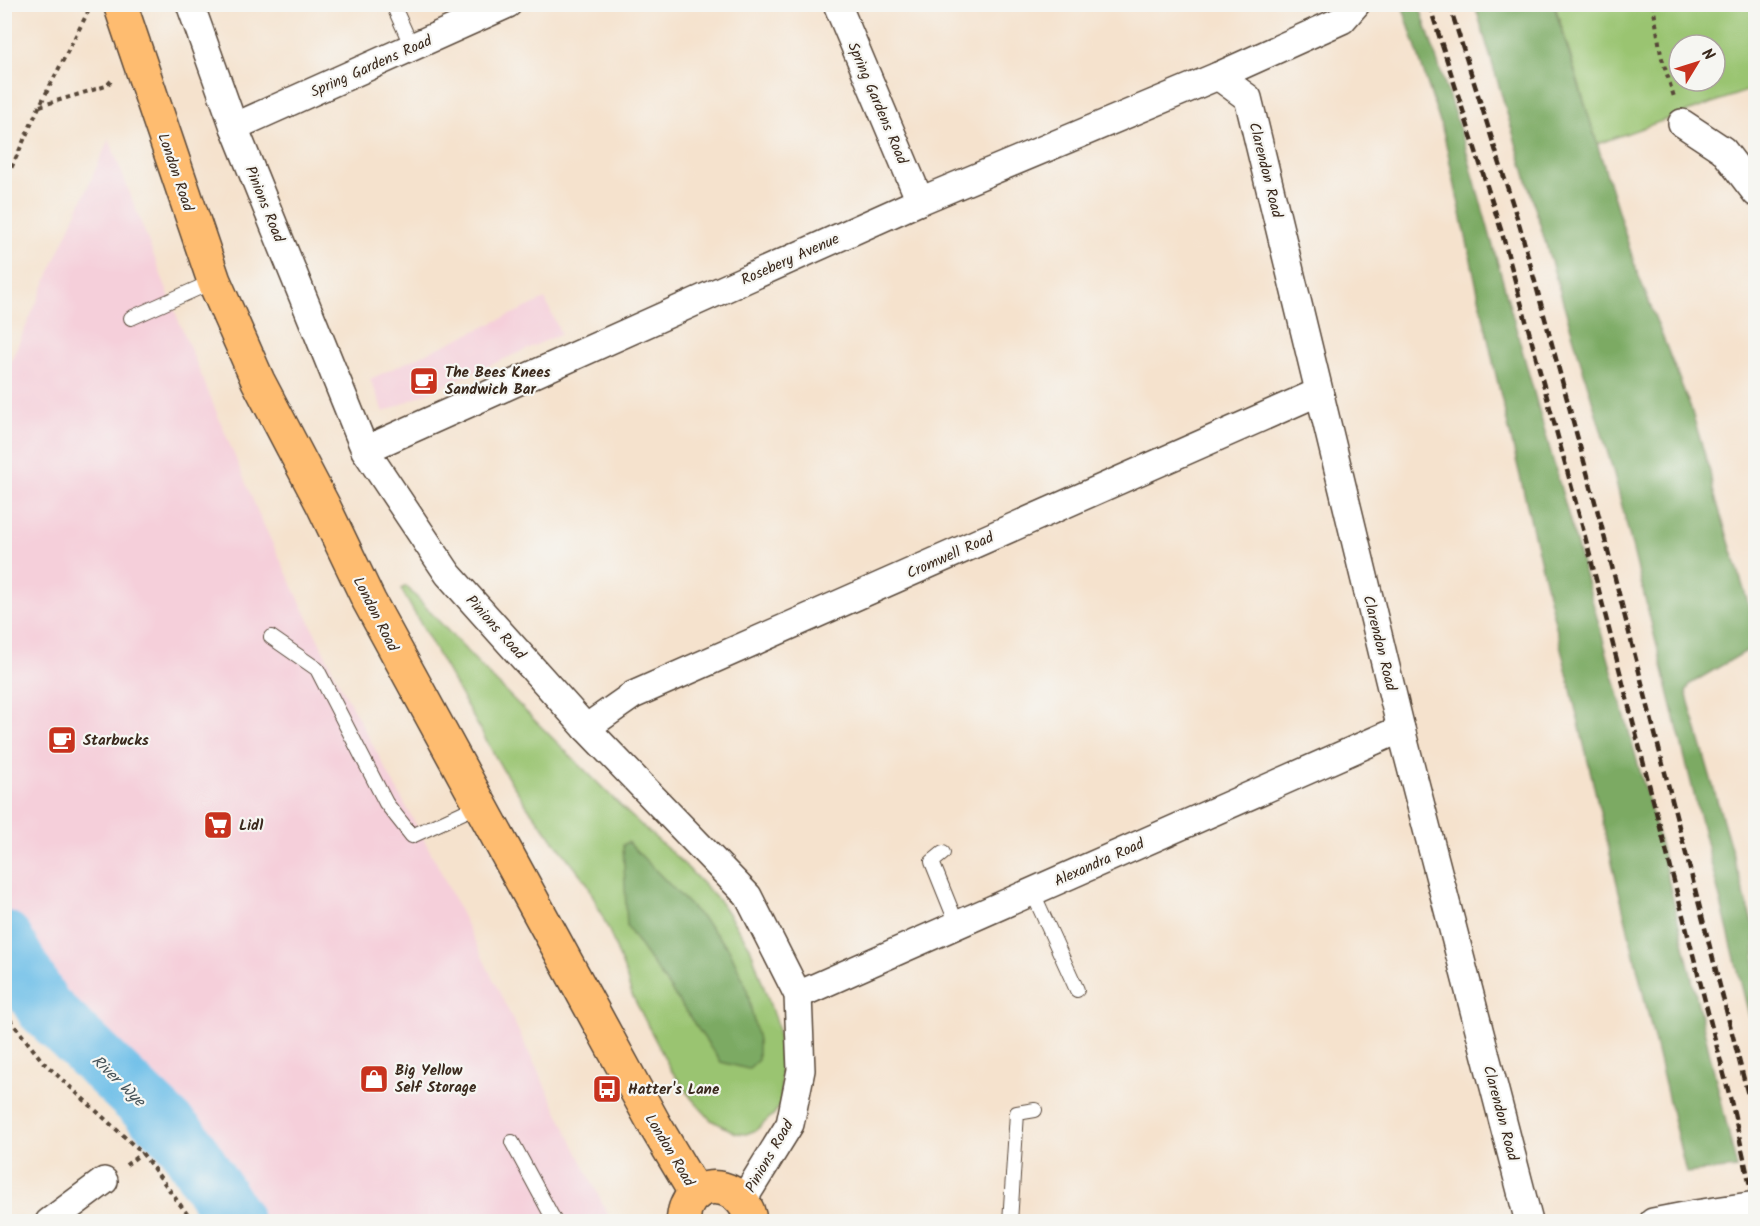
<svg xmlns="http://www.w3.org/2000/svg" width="1760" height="1226" font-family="Kalam,sans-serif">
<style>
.built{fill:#f5cfda}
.green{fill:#9ac471;stroke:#6a7748;stroke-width:1.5;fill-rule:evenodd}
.forest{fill:#7baa63;stroke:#5b6a40;stroke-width:1.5}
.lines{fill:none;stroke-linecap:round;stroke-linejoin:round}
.river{stroke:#6cbee8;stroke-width:57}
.service-casing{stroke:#574638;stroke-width:16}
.minor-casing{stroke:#574638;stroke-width:30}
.primary-casing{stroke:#574638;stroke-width:36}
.path{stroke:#574638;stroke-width:4;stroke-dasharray:4.5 4.5;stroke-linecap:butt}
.service{stroke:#fff;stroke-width:14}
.minor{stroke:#fff;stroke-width:27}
.primary{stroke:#febc70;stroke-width:33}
.rail{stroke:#3b2a1e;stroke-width:4.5;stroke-dasharray:9 4.5;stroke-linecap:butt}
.minor-bridge-casing{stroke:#574638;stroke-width:30;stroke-linecap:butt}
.minor-bridge{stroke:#fff;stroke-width:27}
.labels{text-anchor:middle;stroke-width:4.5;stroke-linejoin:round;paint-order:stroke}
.street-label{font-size:15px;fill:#3b2a1e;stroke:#f6f6f2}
.poi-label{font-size:15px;font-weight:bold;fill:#3b2a1e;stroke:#f6f6f2;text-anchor:start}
.water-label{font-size:16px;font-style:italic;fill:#4a565b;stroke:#f6f6f2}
</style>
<rect width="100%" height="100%" fill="#f6f6f2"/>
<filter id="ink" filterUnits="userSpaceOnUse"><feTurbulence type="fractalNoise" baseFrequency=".0167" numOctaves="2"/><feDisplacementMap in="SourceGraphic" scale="12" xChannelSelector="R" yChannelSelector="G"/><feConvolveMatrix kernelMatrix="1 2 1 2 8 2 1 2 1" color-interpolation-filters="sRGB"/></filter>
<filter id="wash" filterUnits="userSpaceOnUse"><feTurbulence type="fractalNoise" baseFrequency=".008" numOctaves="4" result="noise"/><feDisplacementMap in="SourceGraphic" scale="24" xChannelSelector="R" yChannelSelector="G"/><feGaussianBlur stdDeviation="1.35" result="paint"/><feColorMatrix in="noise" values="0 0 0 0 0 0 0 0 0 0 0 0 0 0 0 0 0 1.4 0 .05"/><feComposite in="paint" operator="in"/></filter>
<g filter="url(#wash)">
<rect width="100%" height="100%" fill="#f5e2cd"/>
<!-- built -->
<g class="built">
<polygon points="109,139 178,319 259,515 336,677 436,862 611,1221 248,1221 204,1159 67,1022 24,967 5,929 5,374"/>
<polygon points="545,299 561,334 384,412 370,379"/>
</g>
<!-- green -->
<g class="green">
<path d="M1555 5H1755V88L1597 144ZM1679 45H1715V81H1679Z"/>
<polygon points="406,586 491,677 629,814 682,862 721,903 750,947 778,1028 781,1082 781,1104 774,1114 756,1130 746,1134 736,1133 711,1120 692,1099 671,1070 631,993 625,972 610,933 587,883 527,806 503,770 401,589"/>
</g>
<!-- forest -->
<g class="forest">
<polygon points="1402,5 1419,5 1465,146 1657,832 1737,1168 1686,1173 1495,371 1444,135"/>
<polygon points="1475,5 1554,5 1636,269 1691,409 1710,472 1713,490 1755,625 1755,646 1690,684 1686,692 1755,932 1755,1039 1614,474"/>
<polygon points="628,842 703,919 729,949 746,986 758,1040 758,1060 748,1069 721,1062 627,927 623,845"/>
</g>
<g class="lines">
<!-- river -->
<polyline class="river" points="4,939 44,1008 185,1143 235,1222"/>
</g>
</g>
<g filter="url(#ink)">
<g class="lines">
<!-- service casing -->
<g class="service-casing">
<g id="service">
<polyline points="394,7 412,47"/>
<polyline points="131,318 214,281"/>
<polyline points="271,637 317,669 386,803 412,836 479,805"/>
<polyline points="943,853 932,862 957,924"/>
<polyline points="1032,891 1077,990"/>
<polyline points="512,1142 555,1222"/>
<polyline points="1010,1222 1017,1113 1035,1110"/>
</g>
</g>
<!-- minor casing -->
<g class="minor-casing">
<g id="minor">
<polyline points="190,4 234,127 365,450 448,574 586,728 748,896 798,995 801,1070 790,1124 743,1200"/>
<polyline points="837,4 920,201"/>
<polyline points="1218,76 1248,98 1401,729 1529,1222"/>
<polyline points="1682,123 1723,150 1756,193"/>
<polyline points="234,127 508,4"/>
<polyline points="365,450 920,201 1218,76 1342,20 1356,4"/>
<polyline points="586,728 633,695 1319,392"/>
<polyline points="798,995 1401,729"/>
<polyline points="49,1222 104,1181"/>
<polyline points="1653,1222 1695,1214"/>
</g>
</g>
<!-- primary casing -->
<g class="primary-casing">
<g id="primary">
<polyline points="120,4 214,281 258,381 323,505 369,601 656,1127 696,1194"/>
<path d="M683 1222C684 1217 684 1211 686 1207 700 1173 748 1187 750 1222"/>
</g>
</g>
<!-- path -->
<g class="path">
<polyline points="1653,4 1661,55 1674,97"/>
<polyline points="40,106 106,86 111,81"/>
<polyline points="4,184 39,107 88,12"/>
<polyline points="4,1012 43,1062 142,1153 193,1222"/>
<polyline points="126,1165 142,1153"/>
</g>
<!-- service -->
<use href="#service" class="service"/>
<!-- minor -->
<use href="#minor" class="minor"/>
<!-- primary -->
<use href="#primary" class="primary"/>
<!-- rail -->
<g class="rail">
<polyline points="1429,4 1502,233 1582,525 1734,1113 1756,1213"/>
<polyline points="1449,4 1520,227 1600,520 1756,1126"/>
</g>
<!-- minor-bridge casing -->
<g class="minor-bridge-casing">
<polyline id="minor-bridge" points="1695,1214 1756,1205"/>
</g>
<!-- minor-bridge -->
<use href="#minor-bridge" class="minor-bridge"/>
</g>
</g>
<!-- icons -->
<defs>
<g id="cafe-square" transform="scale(1.5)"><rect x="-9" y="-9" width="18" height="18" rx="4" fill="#c8321e" stroke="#f6f6f2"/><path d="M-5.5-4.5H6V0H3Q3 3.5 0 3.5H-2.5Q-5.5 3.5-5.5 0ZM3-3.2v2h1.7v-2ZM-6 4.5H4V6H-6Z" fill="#fff"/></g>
<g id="supermarket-square" transform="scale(1.5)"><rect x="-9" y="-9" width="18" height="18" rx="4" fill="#c8321e" stroke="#f6f6f2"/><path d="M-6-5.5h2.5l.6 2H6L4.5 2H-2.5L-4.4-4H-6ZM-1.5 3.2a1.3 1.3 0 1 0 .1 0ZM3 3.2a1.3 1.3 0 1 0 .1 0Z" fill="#fff"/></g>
<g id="shop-square" transform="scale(1.5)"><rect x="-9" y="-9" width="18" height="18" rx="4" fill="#c8321e" stroke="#f6f6f2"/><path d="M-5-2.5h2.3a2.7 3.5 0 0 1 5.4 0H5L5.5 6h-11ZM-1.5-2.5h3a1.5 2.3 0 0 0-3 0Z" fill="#fff"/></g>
<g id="bus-square" transform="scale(1.5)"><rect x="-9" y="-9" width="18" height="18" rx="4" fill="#c8321e" stroke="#f6f6f2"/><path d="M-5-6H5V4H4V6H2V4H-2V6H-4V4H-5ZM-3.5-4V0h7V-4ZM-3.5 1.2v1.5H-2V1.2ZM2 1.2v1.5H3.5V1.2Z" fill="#fff"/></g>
</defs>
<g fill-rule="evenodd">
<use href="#cafe-square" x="424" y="381"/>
<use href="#cafe-square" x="62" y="740"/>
<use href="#supermarket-square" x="218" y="825"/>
<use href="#shop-square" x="374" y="1079"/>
<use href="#bus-square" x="607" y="1089"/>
</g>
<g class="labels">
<!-- street labels -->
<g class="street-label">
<text transform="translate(371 66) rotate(-24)" y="5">Spring Gardens Road</text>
<text transform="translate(878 103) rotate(67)" y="5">Spring Gardens Road</text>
<text transform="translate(1266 170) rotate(76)" y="5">Clarendon Road</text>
<text transform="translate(176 172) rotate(71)" y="5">London Road</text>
<text transform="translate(265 204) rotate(68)" y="5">Pinions Road</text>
<text transform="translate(790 259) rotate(-24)" y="5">Rosebery Avenue</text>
<text transform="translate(950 555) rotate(-24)" y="5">Cromwell Road</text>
<text transform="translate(376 614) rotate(63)" y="5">London Road</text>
<text transform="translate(496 627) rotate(48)" y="5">Pinions Road</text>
<text transform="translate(1380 643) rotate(76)" y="5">Clarendon Road</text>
<text transform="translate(1099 862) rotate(-24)" y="5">Alexandra Road</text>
<text transform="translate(1501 1113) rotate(75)" y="5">Clarendon Road</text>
<text transform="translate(670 1150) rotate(59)" y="5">London Road</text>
<text transform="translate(769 1156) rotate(-60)" y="5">Pinions Road</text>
</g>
<!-- poi labels -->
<g class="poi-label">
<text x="445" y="377">The Bees Knees<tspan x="445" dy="17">Sandwich Bar</tspan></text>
<text x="83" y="745">Starbucks</text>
<text x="239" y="830">Lidl</text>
<text x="395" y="1075">Big Yellow<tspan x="395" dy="17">Self Storage</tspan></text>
<text x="628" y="1094">Hatter's Lane</text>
</g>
<!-- water labels -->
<g class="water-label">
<text transform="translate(119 1080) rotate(44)" y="6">River Wye</text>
</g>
</g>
<!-- margin -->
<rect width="1760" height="1226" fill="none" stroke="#f6f6f2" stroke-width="24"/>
<!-- north arrow -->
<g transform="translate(1697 63) rotate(52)"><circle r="28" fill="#f6f6f2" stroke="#aba49d" stroke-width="1.5"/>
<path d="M0-4.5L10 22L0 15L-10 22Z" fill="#c8321e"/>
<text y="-9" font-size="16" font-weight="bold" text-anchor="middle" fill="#3b2a1e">N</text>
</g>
</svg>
